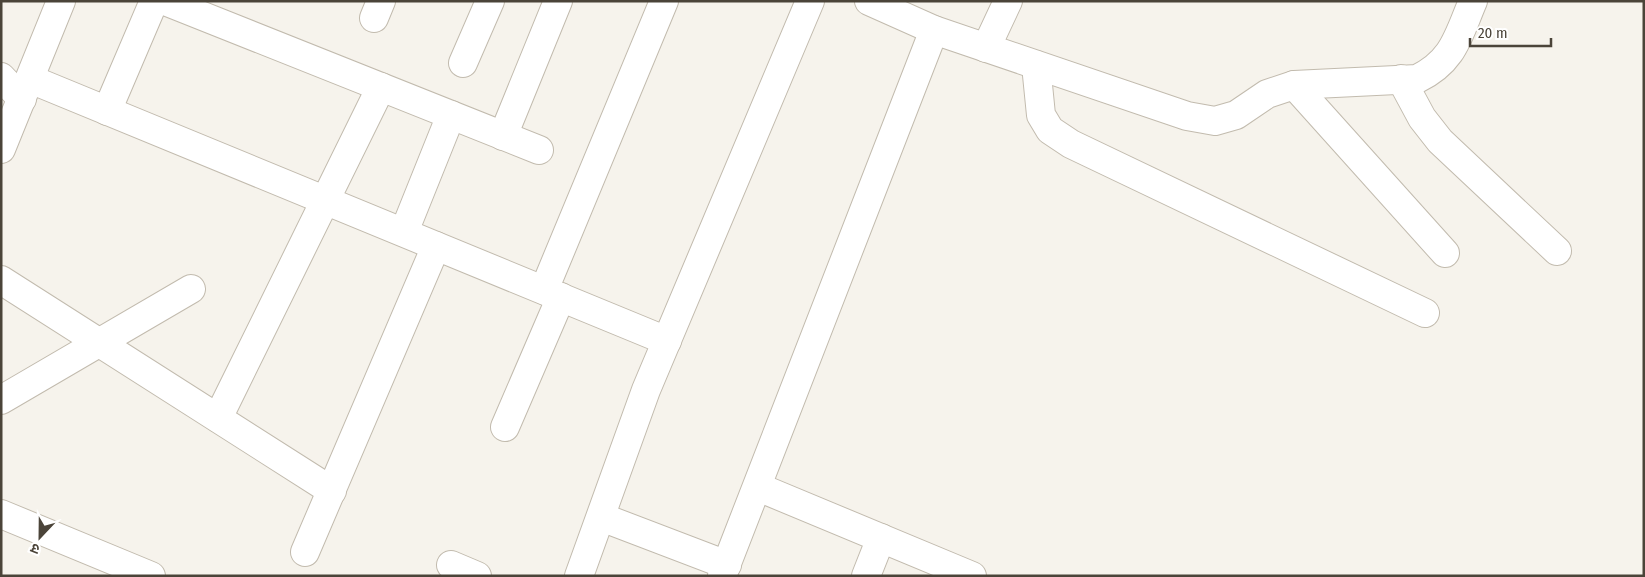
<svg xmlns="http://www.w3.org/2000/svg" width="1645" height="577" font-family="'Fira Sans Condensed','Noto Sans Devanagari',sans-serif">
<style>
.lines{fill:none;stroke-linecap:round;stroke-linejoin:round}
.minor-casing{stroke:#c2bbae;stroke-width:30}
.minor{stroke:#fff;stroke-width:28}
</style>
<rect width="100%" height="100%" fill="#f6f3ec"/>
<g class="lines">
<!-- minor casing -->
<g class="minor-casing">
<g id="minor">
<polyline points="165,1 539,150"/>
<path d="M869 1 934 30 1187 116 1215 121 1236 115 1267 94 1294 85 1417 79C1454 61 1458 36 1473 1"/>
<polyline points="374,18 381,1"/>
<polyline points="986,48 1008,1"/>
<polyline points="463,63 490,1"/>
<polyline points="1036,65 1041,115 1050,130 1071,144 1425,313"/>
<polyline points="1,77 22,99"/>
<polyline points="30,79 667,341"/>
<polyline points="1401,79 1422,118 1440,141 1557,251"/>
<polyline points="1294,85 1445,253"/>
<polyline points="107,111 154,1"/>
<polyline points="503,136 558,1"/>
<polyline points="1,149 61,1"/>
<polyline points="404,232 451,115"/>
<polyline points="1,280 332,491"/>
<polyline points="544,290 664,1"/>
<polyline points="1,400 191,289"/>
<polyline points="218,418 381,87"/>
<polyline points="505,427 561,297"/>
<polyline points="758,487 972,576"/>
<polyline points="1,514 151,576"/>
<polyline points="601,517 727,565"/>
<polyline points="305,552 436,246"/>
<polyline points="451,565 477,576"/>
<polyline points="579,576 646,390 810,1"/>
<polyline points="722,576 934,30"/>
<polyline points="866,576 881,538"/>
</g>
</g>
<!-- minor -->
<use href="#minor" class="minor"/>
</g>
<!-- border -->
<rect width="1645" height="577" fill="none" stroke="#4b4439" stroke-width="5"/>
<!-- north arrow -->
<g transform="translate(40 537) rotate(202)" stroke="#ffffff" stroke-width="4" paint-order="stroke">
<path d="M0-4L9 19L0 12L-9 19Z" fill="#4b4439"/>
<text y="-8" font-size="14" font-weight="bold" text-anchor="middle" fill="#4b4439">उ</text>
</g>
<!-- scale -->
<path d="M1470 38v8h81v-8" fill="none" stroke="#4b4439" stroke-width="2.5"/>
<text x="1478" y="38" font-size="15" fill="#4b4439" stroke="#ffffff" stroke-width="4" paint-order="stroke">20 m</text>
</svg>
